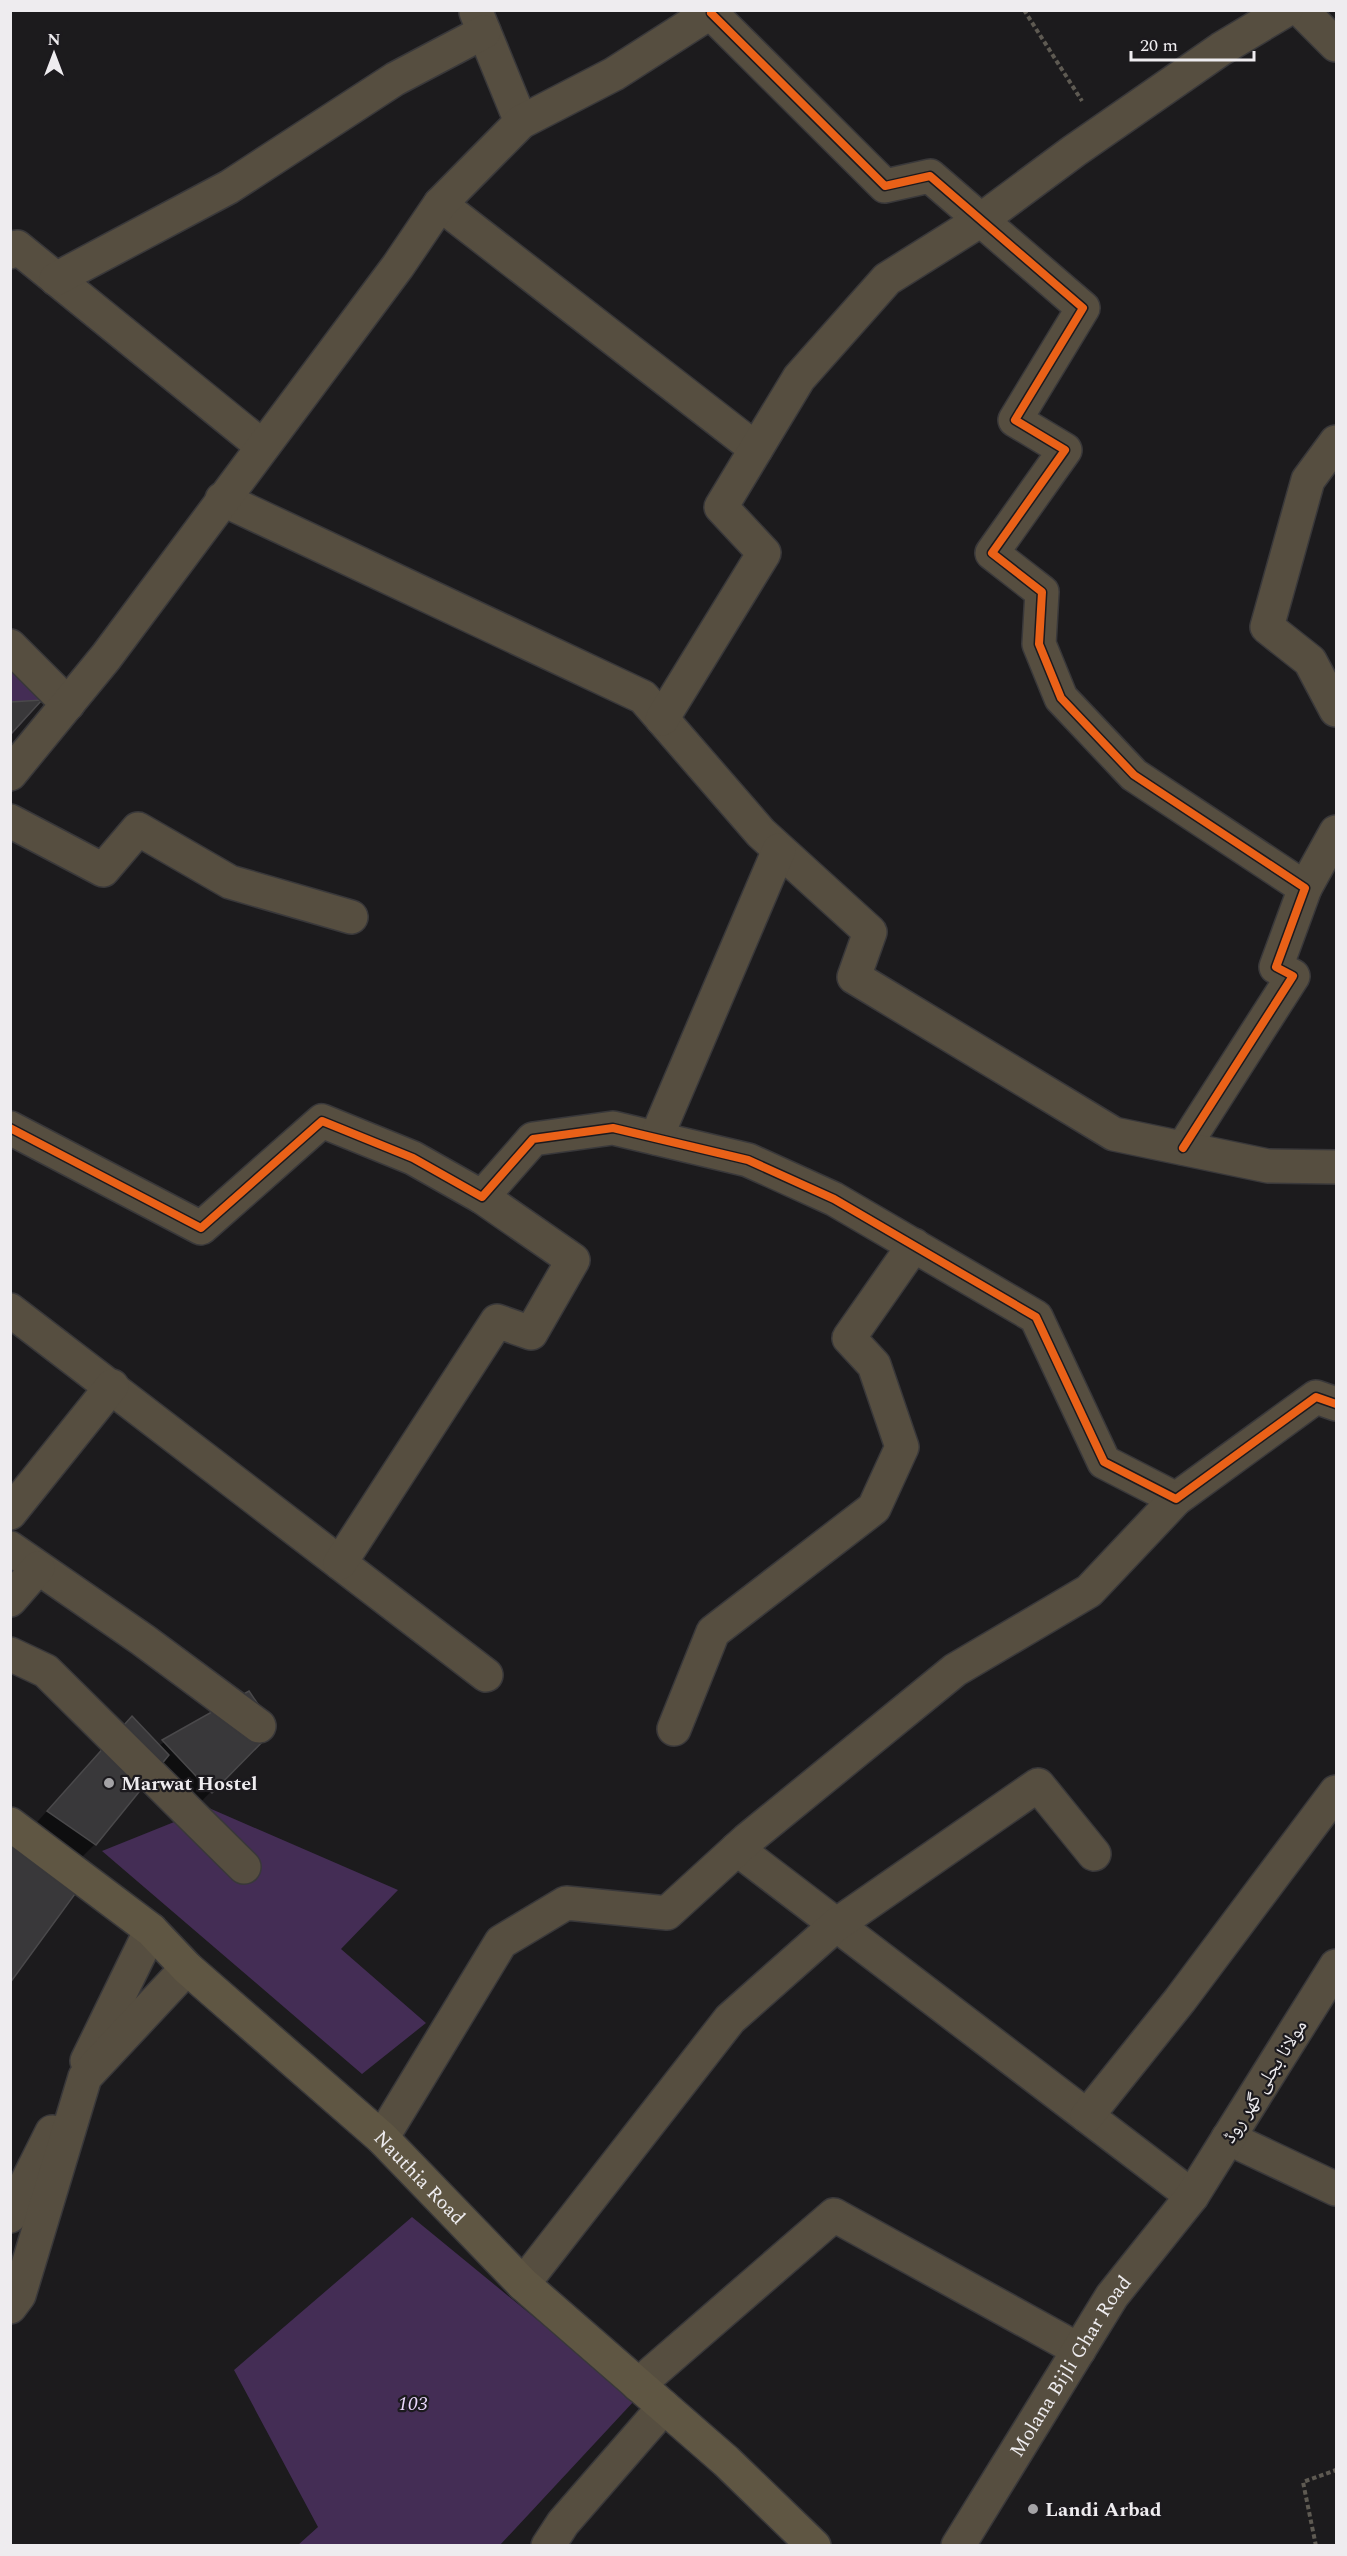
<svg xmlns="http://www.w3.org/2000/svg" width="1347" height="2556" font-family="Spectral,'Noto Naskh Arabic',serif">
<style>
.green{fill:#442d55}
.shadow{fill:#0007}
.building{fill:#39383a;stroke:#4a494b;stroke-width:1.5}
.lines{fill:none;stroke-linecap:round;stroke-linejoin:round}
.minor-casing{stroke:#39383a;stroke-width:36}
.major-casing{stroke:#39383a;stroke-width:36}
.path{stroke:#5e5a52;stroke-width:4;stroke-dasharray:4.5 3;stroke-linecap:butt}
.minor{stroke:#564e40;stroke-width:33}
.major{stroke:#5f5643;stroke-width:33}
.cycleway-casing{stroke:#1c1a1e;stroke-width:11}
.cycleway{stroke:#ea6118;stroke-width:8}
.poi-dot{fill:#a4a3a6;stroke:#1c1a1e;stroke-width:2}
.labels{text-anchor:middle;stroke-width:4.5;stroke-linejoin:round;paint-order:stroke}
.poi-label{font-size:20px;font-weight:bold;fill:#eeecef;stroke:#1c1a1e;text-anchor:start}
.street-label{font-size:20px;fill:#eeecef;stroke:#1c1a1e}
.park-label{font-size:20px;font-style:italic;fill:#ebd8fd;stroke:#1c1a1e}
</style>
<rect width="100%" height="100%" fill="#1c1b1d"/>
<!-- green -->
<g class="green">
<polygon points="11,670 42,700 11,735"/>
<polygon points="209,1808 398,1890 341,1949 426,2023 362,2074 102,1851"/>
<polygon points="412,2217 635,2400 500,2545 298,2545 318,2527 234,2370"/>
</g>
<!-- shadow -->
<polygon class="shadow" points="248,1693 273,1728 193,1810 155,1770 95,1844 77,1862 30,1830 114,1736 158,1746"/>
<!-- building -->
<g class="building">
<polygon points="42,700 10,735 10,702"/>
<polygon points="249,1691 275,1729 212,1793 162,1740"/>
<polygon points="132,1716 169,1755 96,1845 47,1811"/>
<polygon points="10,1840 75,1894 10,1983"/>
</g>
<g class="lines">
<!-- minor casing -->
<g class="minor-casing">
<g id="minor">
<polyline points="1301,10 1336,45"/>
<polyline points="476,12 521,122"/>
<polyline points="711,13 885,186 930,176 1083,308 1015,420 1065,450 992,553 1042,592 1039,644 1061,698 1134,775 1305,888 1276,967 1293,976 1183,1148"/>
<polyline points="440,204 756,449"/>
<polyline points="10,252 17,247 262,446"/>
<polyline points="56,279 229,187 395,79 484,32"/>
<polyline points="1336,442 1308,480 1267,627 1310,661 1336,710"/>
<polyline points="222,499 643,697 761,833 870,932 854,977 1114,1134 1268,1166 1336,1167"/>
<polyline points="10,646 68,704"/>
<polyline points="662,719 764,553 721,507 799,378 887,279 981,220 1074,151 1221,49 1286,10"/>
<polyline points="10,774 106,657 398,266 440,204 521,122 614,74 714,10"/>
<polyline points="10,821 103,870 138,829 230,882 351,917"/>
<polyline points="1305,888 1336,832"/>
<polyline points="10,1128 201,1228 322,1121 413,1158 482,1197 533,1139 613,1128 748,1160 834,1199 1036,1317 1104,1462 1176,1499 1316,1397 1336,1404"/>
<polyline points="656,1138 779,850"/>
<polyline points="10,1310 486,1675"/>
<polyline points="10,1513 112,1386"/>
<polyline points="10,1548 143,1640 259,1726"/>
<polyline points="340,1563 497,1321 531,1333 573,1260 482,1197"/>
<polyline points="10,1600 38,1568"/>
<polyline points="10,1654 46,1671 244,1867"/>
<polyline points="674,1729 713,1632 874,1508 902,1447 874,1365 849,1338 914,1245"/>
<polyline points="737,1849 1192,2196"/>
<polyline points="87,2061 151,1930"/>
<polyline points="1087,2116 1180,2000 1336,1792"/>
<polyline points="382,2138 501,1942 566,1903 667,1913 747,1840 955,1670 1089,1591 1176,1499"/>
<polyline points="1228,2138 1336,2189"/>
<polyline points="10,2216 52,2132"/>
<polyline points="523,2284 730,2019 836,1925 1038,1785 1094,1854"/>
<polyline points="10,2307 19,2295 85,2077 187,1968"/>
<polyline points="638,2385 834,2215 1079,2350"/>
<polyline points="548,2546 563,2523 664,2407"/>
<path id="s1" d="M958 2546 1112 2296 1192 2196 1336 1966"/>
</g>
</g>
<!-- major casing -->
<g class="major-casing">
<g id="major">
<path id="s2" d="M10 1824 151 1930 187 1968 382 2138 523 2284 726 2461 814 2546"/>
</g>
</g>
<!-- path -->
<g class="path">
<polyline points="1024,10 1082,101"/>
<polyline points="1316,2546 1303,2482 1336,2470"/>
</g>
<!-- minor -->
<use href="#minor" class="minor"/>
<!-- major -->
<use href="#major" class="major"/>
<!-- cycleway casing -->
<g class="cycleway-casing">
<g id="cycleway">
<polyline points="711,13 885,186 930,176 1083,308 1015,420 1065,450 992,553 1042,592 1039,644 1061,698 1134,775 1305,888 1276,967 1293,976 1183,1148"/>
<polyline points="10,1128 201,1228 322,1121 413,1158 482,1197 533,1139 613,1128 748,1160 834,1199 1036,1317 1104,1462 1176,1499 1316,1397 1336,1404"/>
</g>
</g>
<!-- cycleway -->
<use href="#cycleway" class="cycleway"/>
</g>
<!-- markers -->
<g class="poi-dot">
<circle cx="109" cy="1783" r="6"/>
<circle cx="1033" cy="2509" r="6"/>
</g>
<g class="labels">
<!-- poi labels -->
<g class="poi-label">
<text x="121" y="1790">Marwat Hostel</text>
<text x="1045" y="2516">Landi Arbad</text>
</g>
<!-- street labels -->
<g class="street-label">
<text transform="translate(1264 2081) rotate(-58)" y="7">مولانا بجلی گھر روڈ</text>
<text dy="7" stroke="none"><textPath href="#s2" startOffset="542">Nauthia Road</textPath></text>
<text dy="7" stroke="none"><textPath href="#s1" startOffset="212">Molana Bijli Ghar Road</textPath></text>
</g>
<!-- park labels -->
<g class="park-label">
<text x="413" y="2410">103</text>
</g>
</g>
<!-- border -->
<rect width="1347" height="2556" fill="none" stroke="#eeecef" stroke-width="24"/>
<!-- north arrow -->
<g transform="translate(54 54)" stroke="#1c1a1e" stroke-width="4.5" paint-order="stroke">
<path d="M0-4.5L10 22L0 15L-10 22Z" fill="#eeecef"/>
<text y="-9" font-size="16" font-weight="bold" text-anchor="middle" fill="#eeecef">N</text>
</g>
<!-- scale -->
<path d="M1131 51v9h123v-9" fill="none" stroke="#eeecef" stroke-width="3"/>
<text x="1140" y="51" font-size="18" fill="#eeecef" stroke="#1c1a1e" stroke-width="4.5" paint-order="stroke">20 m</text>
</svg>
